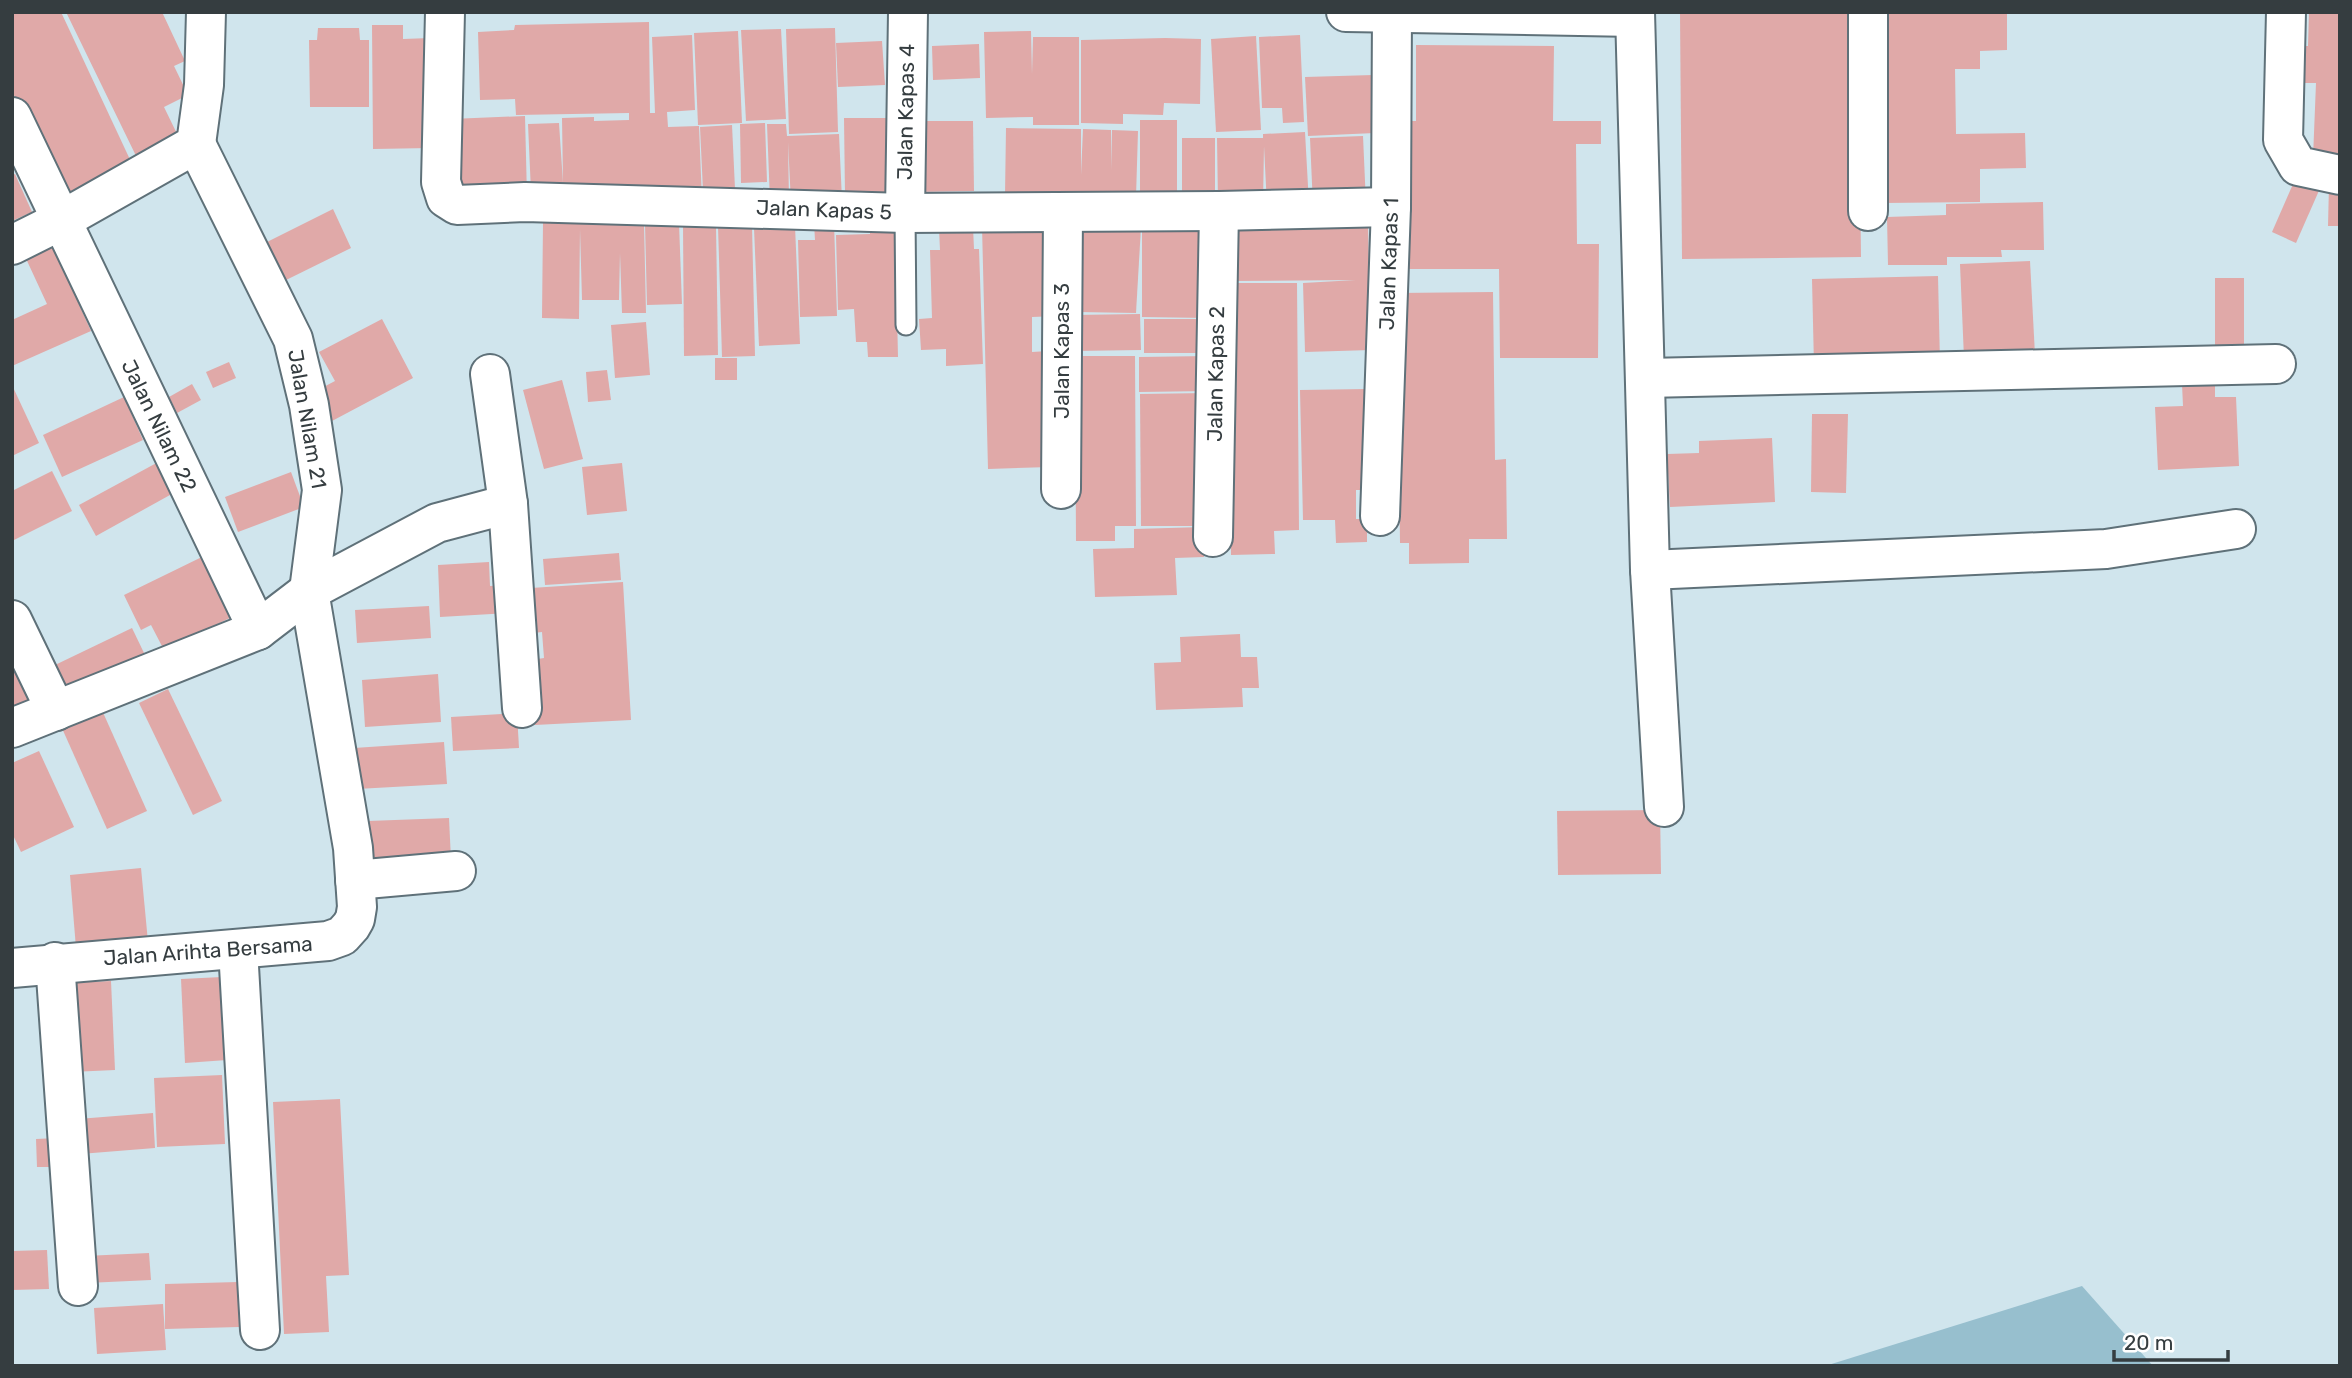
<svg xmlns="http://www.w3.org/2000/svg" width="2352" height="1378" font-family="Rubik,sans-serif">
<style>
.green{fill:#97bfce}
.building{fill:#e0a9a8}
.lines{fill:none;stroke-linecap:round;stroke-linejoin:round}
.service-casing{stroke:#5f7179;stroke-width:23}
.minor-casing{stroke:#5f7179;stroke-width:42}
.service{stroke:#fff;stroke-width:19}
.minor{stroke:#fff;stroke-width:38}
.labels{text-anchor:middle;stroke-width:6;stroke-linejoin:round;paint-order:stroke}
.street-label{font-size:21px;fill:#353d40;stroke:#fff}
</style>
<rect width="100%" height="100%" fill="#d0e5ed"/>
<!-- green -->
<polygon class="green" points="2082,1286 2153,1366 1825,1366"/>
<!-- building -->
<g class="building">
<polygon points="12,12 61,12 133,166 62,199 12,91"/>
<polygon points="66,12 162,12 185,61 174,66 188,95 164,107 181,142 139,162"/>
<polygon points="1680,12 1858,12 1861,257 1682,259"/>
<polygon points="1881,12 2007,12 2007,50 1980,51 1980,69 1955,69 1956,134 2025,133 2026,168 1980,169 1980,202 1884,203"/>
<polygon points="2309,12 2340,12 2340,159 2313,158 2316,83 2302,83 2303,46 2308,46"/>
<polygon points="649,22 650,113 655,113 652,37 692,35 695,110 667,112 668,127 699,126 702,201 531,192 528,124 559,123 563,183 562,118 594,117 594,121 629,120 629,113 516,115 515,99 480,100 478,32 514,30 515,25"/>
<polygon points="372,25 403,25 403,39 430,38 431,148 373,149"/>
<polygon points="318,28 359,28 360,40 369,40 369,107 310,107 309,40 317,40"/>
<polygon points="835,28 838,132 789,134 786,29"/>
<polygon points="781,29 786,119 746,121 741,30"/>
<polygon points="738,31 742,123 698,125 694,33"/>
<polygon points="1031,31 1032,74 1033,37 1079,37 1079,125 1033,125 1033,117 986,118 984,32"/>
<polygon points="1300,35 1304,122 1283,123 1282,108 1262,108 1259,37"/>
<polygon points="1256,36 1261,130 1216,132 1211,39"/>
<polygon points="1165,38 1201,39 1200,104 1164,103 1163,115 1123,114 1123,124 1081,123 1081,40"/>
<polygon points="882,41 885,85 838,87 836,43"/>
<polygon points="979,44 980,78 933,80 932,46"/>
<polygon points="1416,45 1554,46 1553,121 1601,121 1601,144 1576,144 1577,244 1599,244 1598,358 1500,358 1499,269 1409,269 1409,121 1416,121"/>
<polygon points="1373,75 1375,133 1308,136 1305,77"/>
<polygon points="525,116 527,197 453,199 451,119"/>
<polygon points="844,118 893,118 894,195 845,195"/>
<rect x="1140" y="120" width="37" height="80"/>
<polygon points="915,121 973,121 974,191 915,192"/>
<polygon points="765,123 767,182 741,183 740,124"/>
<polygon points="767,124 786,124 787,136 839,134 842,200 791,203 788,142 789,201 770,202"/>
<polygon points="732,125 735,189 703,191 700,127"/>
<polygon points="1006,128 1081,129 1081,175 1083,129 1111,130 1111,170 1112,130 1138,131 1136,197 1005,195"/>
<polygon points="1305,132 1309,204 1267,206 1264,146 1263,203 1218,203 1217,138 1263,138 1263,134"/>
<polygon points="1363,136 1366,204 1313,206 1310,138"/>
<rect x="1182" y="138" width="33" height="59"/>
<polygon points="15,174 32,212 12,221 12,175"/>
<polygon points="2297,175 2321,186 2296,243 2272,232"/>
<polygon points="2329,185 2340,186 2340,226 2328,226"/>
<polygon points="2043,202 2044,250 2001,250 2002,257 1947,257 1947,265 1888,265 1887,217 1946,215 1946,204"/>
<polygon points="333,209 351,248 280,283 261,245"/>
<polygon points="618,221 619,225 644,223 646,313 622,313 620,253 619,300 582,300 580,229 579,319 542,318 543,222"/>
<polygon points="895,222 898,357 868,357 867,342 856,342 854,309 838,310 836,235 870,234 870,223"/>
<polygon points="679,223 682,304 647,305 645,224"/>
<polygon points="814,223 834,223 837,316 800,317 798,240 815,240"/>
<polygon points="1055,224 1058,316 1032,317 1032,352 1048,351 1050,467 988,469 982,226"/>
<polygon points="683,225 716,225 718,355 684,356"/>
<polygon points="752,225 755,356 722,357 718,226"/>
<polygon points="795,226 800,344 759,346 754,228"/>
<polygon points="1080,226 1141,227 1136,313 1078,312"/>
<polygon points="1368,226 1371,350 1305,352 1303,283 1356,280 1231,281 1230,227"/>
<polygon points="973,227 974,249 979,249 983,364 946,366 946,349 921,350 919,319 932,318 930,250 940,250 939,229"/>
<polygon points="1142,229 1207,229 1207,318 1142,317"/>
<polygon points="49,238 91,331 12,366 12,320 47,304 22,250"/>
<polygon points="2030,261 2035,355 1964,358 1960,264"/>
<polygon points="1938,276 1940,363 1814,366 1812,279"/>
<rect x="2215" y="278" width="29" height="73"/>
<polygon points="1229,283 1297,283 1299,530 1274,531 1275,554 1231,555"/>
<polygon points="1493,292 1495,460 1506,459 1507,539 1469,539 1469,563 1409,564 1409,543 1400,543 1397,293"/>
<polygon points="1140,314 1141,350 1074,351 1073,315"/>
<polygon points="382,319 413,378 332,421 316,391 335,381 319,352"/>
<rect x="1144" y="319" width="64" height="34"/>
<polygon points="646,322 650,375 615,378 611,325"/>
<polygon points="1075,356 1135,356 1136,526 1115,526 1115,541 1076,541"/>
<polygon points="1209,356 1210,391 1139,392 1139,357"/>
<rect x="715" y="358" width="22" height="22"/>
<polygon points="229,362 236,378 213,388 206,372"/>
<polygon points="607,370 611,400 588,402 586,372"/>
<polygon points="562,380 583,459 544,469 523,390"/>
<polygon points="2215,382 2215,397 2236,397 2239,466 2158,470 2155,407 2183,406 2182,384"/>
<polygon points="192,384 201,400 177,413 169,397"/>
<polygon points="12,385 39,443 12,456"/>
<polygon points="1367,389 1368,490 1356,490 1356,519 1367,519 1367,542 1336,543 1335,520 1303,520 1300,390"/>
<polygon points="1207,393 1208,526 1141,526 1140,394"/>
<polygon points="124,397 143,440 62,477 43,435"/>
<polygon points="1812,414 1848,414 1846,493 1811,492"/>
<polygon points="1772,438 1775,502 1670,507 1667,454 1699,453 1699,441"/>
<polygon points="162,460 179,490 96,536 79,505"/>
<polygon points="622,463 627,511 587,515 582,467"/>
<polygon points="52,471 72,511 12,541 12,491"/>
<polygon points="291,472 304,507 238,532 225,497"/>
<polygon points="1203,527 1204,557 1175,558 1177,595 1095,597 1093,549 1134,548 1134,529"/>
<polygon points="619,553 621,580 545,585 543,559"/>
<polygon points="208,554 238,614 164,650 151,625 141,630 124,595"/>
<polygon points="489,562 490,586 508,585 509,613 440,617 438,565"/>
<polygon points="623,582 631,720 535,725 531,660 544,658 542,632 534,633 531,588"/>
<polygon points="429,606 431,638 357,643 355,610"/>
<polygon points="132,628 145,655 67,692 55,665"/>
<polygon points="1240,634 1241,657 1257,657 1259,688 1242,688 1243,707 1156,710 1154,663 1181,662 1180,637"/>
<polygon points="12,639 42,695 12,711"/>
<polygon points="438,674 441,722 365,727 362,680"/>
<polygon points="168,689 222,801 193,815 139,703"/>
<polygon points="101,708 147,811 107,829 61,726"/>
<polygon points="517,713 519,748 453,751 451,717"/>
<polygon points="444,742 447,784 357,789 354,748"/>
<polygon points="39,751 74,827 21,852 12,833 12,763"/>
<polygon points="1660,810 1661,874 1558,875 1557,811"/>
<polygon points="449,818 451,860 369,863 368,821"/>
<polygon points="141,868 148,942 76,948 70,875"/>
<polygon points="222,977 227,1060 185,1063 181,979"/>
<polygon points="111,981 115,1070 71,1072 67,983"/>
<polygon points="222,1075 225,1144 157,1147 154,1078"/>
<polygon points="340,1099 349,1275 326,1276 329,1332 284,1334 273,1102"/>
<polygon points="153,1113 155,1148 80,1154 78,1119"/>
<polygon points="57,1138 58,1167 37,1167 36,1139"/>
<polygon points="47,1250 49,1289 12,1290 12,1251"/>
<polygon points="149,1253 151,1280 87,1283 85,1256"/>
<polygon points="238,1282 239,1327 165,1329 165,1284"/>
<polygon points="163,1304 166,1350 97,1354 94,1308"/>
</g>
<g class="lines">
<!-- service casing -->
<g class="service-casing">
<polyline id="service" points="905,213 906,325"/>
</g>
<!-- minor casing -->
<g class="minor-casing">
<g id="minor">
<polyline points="445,12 441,182 446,198 457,205 525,202 905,213 1219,211 1391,207"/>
<polyline points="1346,12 1635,17"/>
<polyline points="1635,12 1650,570 1664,807"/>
<polyline points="2286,12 2283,140 2298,166 2340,175"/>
<polyline points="12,117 258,630"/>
<polyline points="1868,211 1868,12"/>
<polyline points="905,213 908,12"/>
<polyline points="12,245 60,221 196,144 204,85 206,12"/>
<polyline points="490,374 508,504 522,708"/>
<polyline points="1646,378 2276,364"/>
<polyline points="1061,489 1063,213"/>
<polyline points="1380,516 1391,207 1392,12"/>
<polyline points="1213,537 1219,211"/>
<polyline points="1650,570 2106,549 2236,529"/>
<polyline points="12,620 56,711"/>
<polyline points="12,728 258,630 309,591 437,523 508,504"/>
<polyline points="355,880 456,871"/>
<polyline points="238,949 260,1330"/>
<polyline points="55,962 78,1286"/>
<polyline points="12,968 328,941 342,936 351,926 355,919 357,907 353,848 309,591 322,490 309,405 293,339 196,144"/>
</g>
</g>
<!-- service -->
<use href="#service" class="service"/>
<!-- minor -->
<use href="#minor" class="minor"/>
</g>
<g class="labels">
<!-- street labels -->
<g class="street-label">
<text transform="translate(906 112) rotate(-89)" y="7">Jalan Kapas 4</text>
<text transform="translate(824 210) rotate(2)" y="7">Jalan Kapas 5</text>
<text transform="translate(1389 264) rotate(-88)" y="7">Jalan Kapas 1</text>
<text transform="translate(1062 351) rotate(-90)" y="7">Jalan Kapas 3</text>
<text transform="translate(1216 374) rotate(-89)" y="7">Jalan Kapas 2</text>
<text transform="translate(307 419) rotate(80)" y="7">Jalan Nilam 21</text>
<text transform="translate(159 426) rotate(64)" y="7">Jalan Nilam 22</text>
<text transform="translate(208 951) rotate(-4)" y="7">Jalan Arihta Bersama</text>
</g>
</g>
<!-- border -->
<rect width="2352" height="1378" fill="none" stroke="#353d40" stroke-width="28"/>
<!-- scale -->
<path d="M2114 1350v10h114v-10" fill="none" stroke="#353d40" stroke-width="3.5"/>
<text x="2124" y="1350" font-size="21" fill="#353d40" stroke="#ffffff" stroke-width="5" paint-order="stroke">20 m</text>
</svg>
